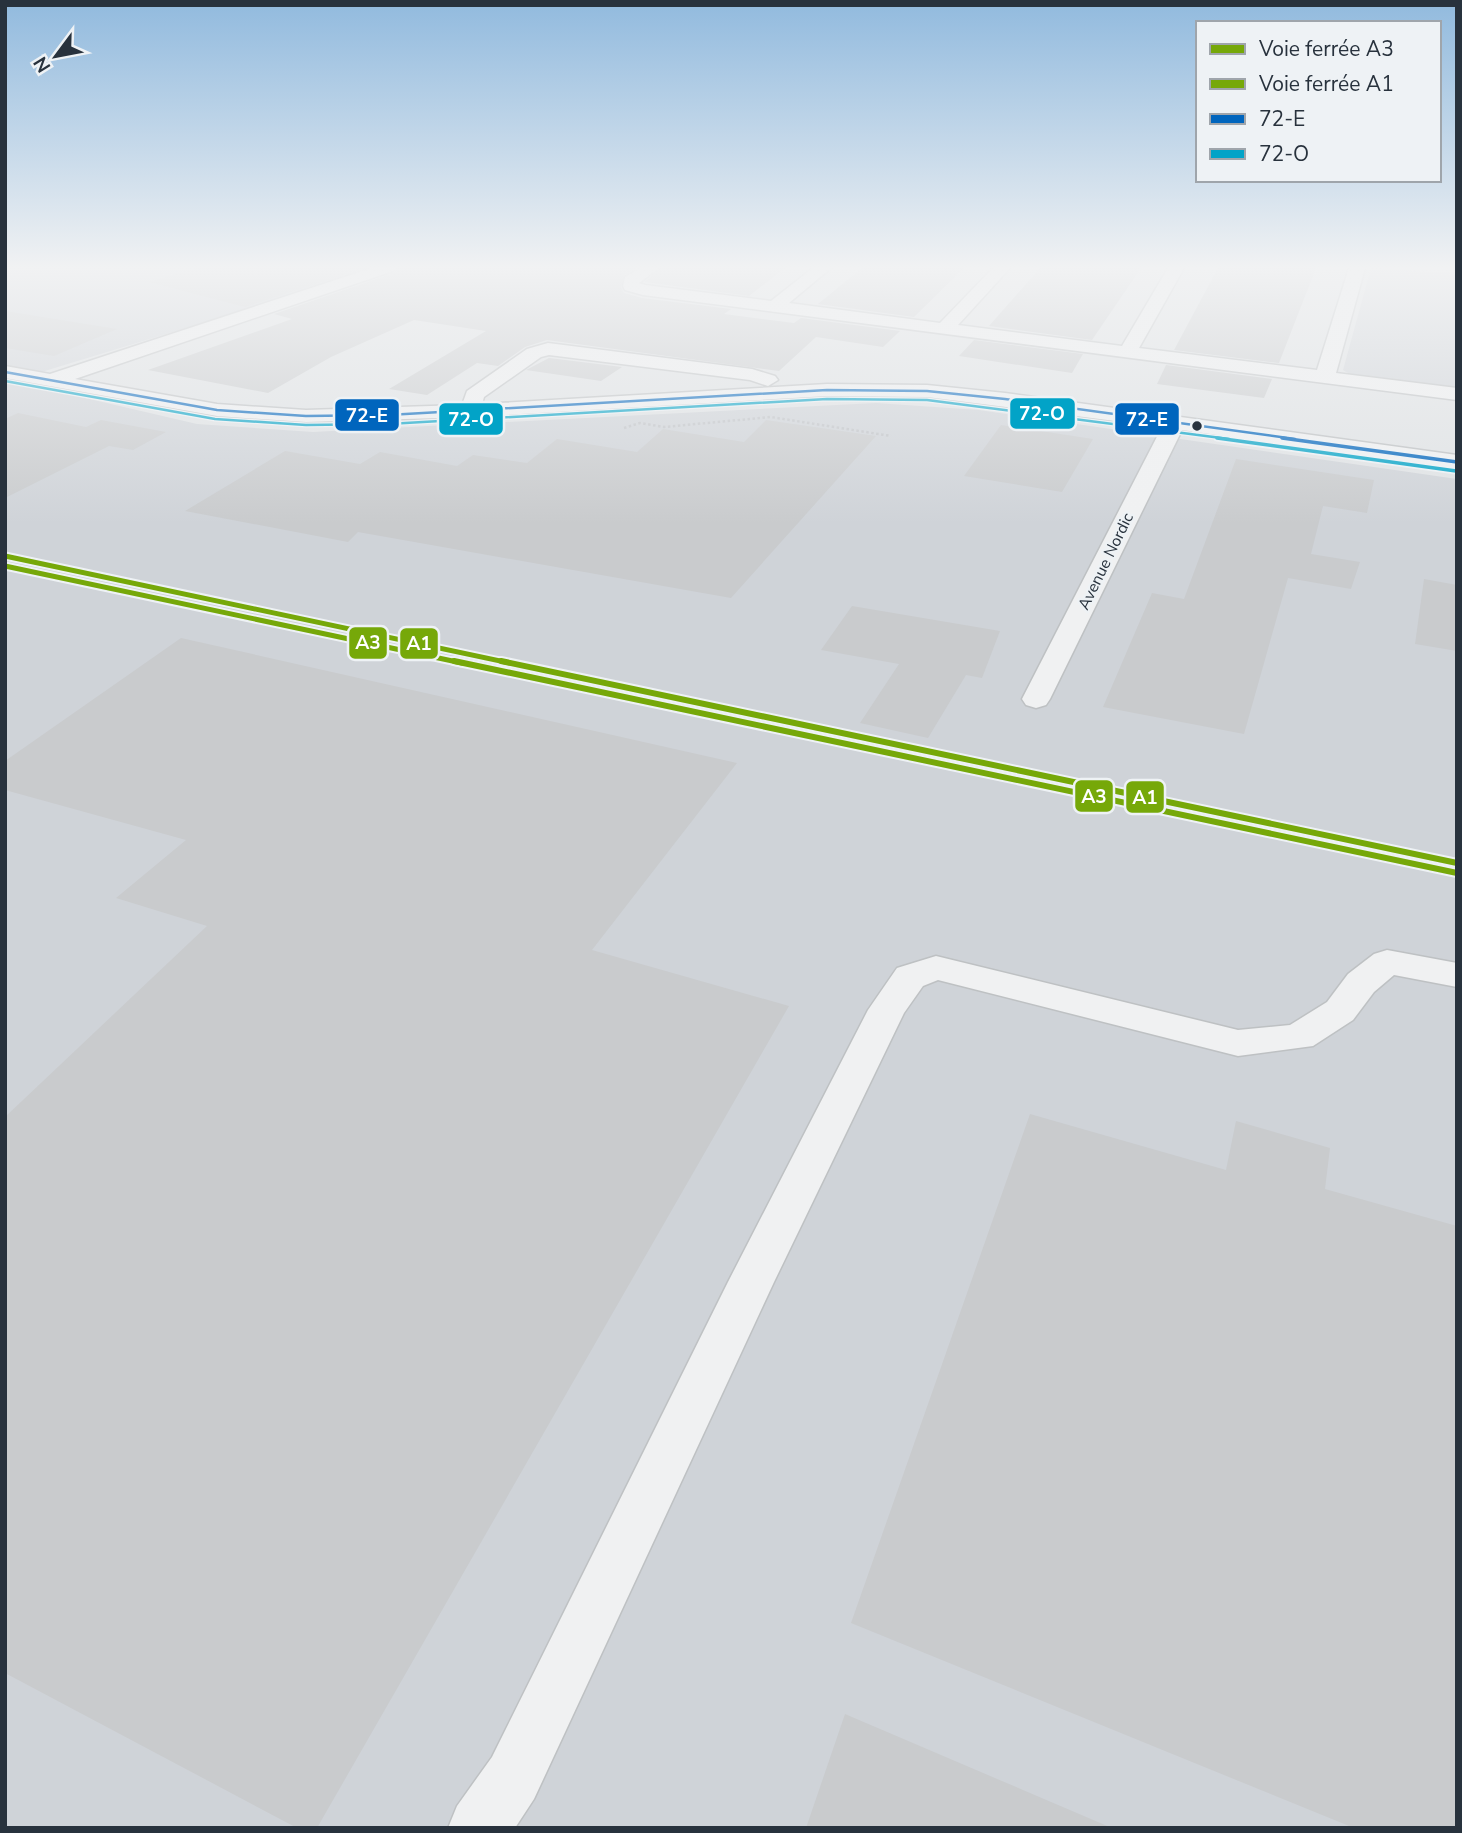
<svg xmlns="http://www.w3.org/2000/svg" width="1462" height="1833" font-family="'Nunito Sans',sans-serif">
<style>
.built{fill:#cfd3d8}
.building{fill:#c9cbcd}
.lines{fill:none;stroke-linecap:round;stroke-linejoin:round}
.minor-casing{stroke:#bec1c3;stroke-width:3}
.path{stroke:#bfc2c6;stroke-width:2.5;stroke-dasharray:2.5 2.5;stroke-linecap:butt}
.minor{fill:#f0f1f2;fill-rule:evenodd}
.bus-1-far1-casing{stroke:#eef2f5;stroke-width:5}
.bus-1-casing{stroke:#eef2f5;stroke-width:7}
.bus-2-far1-casing{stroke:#eef2f5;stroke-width:5}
.bus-2-casing{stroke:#eef2f5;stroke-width:7}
.bus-1-far1{stroke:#0065bd;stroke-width:2.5}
.bus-1{stroke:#0065bd;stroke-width:3.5}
.bus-2-far1{stroke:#02a3c7;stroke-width:2.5}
.bus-2{stroke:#02a3c7;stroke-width:3.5}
.rail-1-far1-casing{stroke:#eef2f5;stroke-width:9}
.rail-1-casing{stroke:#eef2f5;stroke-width:10}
.rail-2-far1-casing{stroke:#eef2f5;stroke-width:9}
.rail-2-casing{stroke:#eef2f5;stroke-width:10}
.rail-1-far1{stroke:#76a809;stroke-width:5}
.rail-1{stroke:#76a809;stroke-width:6}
.rail-2-far1{stroke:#76a809;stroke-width:5}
.rail-2{stroke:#76a809;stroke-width:6}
.bus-dot{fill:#28323d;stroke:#eef2f5;stroke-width:2.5}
.labels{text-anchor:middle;stroke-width:5;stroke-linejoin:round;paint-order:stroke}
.far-street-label{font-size:16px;fill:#28323d;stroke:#eef2f5}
.line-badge{stroke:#eef2f5;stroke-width:2.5}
.badge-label{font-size:19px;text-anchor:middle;font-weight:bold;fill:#fff}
</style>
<rect width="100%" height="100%" fill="#e0e3e5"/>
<!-- built -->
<g class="built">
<polygon points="5,268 382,268 12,381 197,424 313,432 876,403 979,410 1457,479 1457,1828 5,1828"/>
<polygon points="1371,268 1457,274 1457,389 1353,376 1343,370"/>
</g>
<!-- building -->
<g class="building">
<polygon points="197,268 365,268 245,307 149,282"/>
<polygon points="398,268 636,268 624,275 621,287 624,293 642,298 731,309 724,314 794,323 801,318 900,331 883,347 816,337 779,371 547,340 525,347 498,366 477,363 427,395 389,389 486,331 414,320 331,357 268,393 148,370 292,319 274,314 394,273"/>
<polygon points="661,268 785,268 749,296 645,282"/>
<polygon points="862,268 964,268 914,317 818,304"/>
<polygon points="1040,268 1141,268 1092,340 989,326"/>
<polygon points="1218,268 1316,268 1279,363 1174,350"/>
<polygon points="5,311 117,329 54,356 5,348"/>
<polygon points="974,340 1083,354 1072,373 959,356"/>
<polygon points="549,358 622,367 601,381 526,370"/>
<polygon points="1166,365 1272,379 1264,398 1157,384"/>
<polygon points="18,413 86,427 101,420 166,432 133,450 109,446 5,498 5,419"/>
<polygon points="766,420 876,436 731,598 358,532 348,542 185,511 285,451 360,464 380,452 457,466 473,455 527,463 557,439 637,452 663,429 744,442"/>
<polygon points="1001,425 1093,439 1062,492 964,476"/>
<polygon points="1236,459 1374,480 1367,513 1323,506 1311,554 1360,562 1351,589 1288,578 1244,734 1103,707 1152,593 1184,599"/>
<polygon points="1424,579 1457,585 1457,651 1415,644"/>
<polygon points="852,606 1000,631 982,678 966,675 928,738 860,723 899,664 821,650"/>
<polygon points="181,638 737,763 592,950 789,1006 317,1828 297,1828 5,1673 5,1117 207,926 116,898 186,840 5,790 5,761"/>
<polygon points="1030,1114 1226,1170 1236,1121 1330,1148 1325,1189 1457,1226 1457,1828 1354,1828 851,1623"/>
<polygon points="845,1714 1112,1828 806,1828"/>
</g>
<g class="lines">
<!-- minor casing -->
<g class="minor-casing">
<g id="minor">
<polygon points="372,268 395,268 393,271 75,379 217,404 306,410 462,405 467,391 527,349 548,343 752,369 775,376 778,380 768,386 750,380 549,355 541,357 484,397 482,404 827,384 927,385 1005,393 1457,455 1457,469 1182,430 1050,699 1046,705 1036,708 1026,705 1022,699 1162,427 927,397 827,396 471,417 306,422 217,416 5,378 5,366 50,374"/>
<polygon points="641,268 659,268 639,283 645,285 771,301 813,268 831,268 789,303 940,323 993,268 1010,268 958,325 1122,346 1168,268 1184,268 1139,348 1317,370 1349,268 1365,268 1336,373 1457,388 1457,400 643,295 625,290 623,286 625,277"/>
<polygon points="1387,950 1457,963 1457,987 1394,975 1374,992 1353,1020 1313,1046 1238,1056 938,980 923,986 904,1013 774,1282 534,1799 515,1828 448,1828 457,1806 492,1757 728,1282 868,1010 897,968 936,956 1238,1030 1290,1025 1327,1002 1348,974 1374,954"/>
</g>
</g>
<!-- path -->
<polyline class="path" points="624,428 640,423 664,427 771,417 891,436"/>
<!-- minor -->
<use href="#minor" class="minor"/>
<!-- bus-1-far1 casing -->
<g class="bus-1-far1-casing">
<polyline id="bus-1-far1" points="5,372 217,410 306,416 388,415 827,390 927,391 1005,399 1295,439"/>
</g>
<!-- bus-1 casing -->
<g class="bus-1-casing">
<polyline id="bus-1" points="1282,438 1457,462"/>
</g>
<!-- bus-2-far1 casing -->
<g class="bus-2-far1-casing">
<polyline id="bus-2-far1" points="5,381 215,419 306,425 388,424 827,399 927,400 1229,439"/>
</g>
<!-- bus-2 casing -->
<g class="bus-2-casing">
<polyline id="bus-2" points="1217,438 1456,471"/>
</g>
<!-- bus-1-far1 -->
<use href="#bus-1-far1" class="bus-1-far1"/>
<!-- bus-1 -->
<use href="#bus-1" class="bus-1"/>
<!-- bus-2-far1 -->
<use href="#bus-2-far1" class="bus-2-far1"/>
<!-- bus-2 -->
<use href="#bus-2" class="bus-2"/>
<!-- rail-1-far1 casing -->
<g class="rail-1-far1-casing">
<polyline id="rail-1-far1" points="5,566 462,663"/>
</g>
<!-- rail-1 casing -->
<g class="rail-1-casing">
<polyline id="rail-1" points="454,661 1457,873"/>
</g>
<!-- rail-2-far1 casing -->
<g class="rail-2-far1-casing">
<polyline id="rail-2-far1" points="5,556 510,663"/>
</g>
<!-- rail-2 casing -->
<g class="rail-2-casing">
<polyline id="rail-2" points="501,661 1457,863"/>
</g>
<!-- rail-1-far1 -->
<use href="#rail-1-far1" class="rail-1-far1"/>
<!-- rail-1 -->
<use href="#rail-1" class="rail-1"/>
<!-- rail-2-far1 -->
<use href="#rail-2-far1" class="rail-2-far1"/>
<!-- rail-2 -->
<use href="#rail-2" class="rail-2"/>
</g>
<!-- sky -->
<linearGradient id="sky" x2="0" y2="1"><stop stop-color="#91bade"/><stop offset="0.51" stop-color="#f1f2f3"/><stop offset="1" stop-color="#f1f2f3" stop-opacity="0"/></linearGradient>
<rect width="1462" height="524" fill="url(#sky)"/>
<!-- markers -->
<circle class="bus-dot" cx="1197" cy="426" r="6"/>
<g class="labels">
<!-- far-street labels -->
<g class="far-street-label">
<text transform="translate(1105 561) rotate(-64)" y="6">Avenue Nordic</text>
</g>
</g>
<g class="line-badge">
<rect x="1009" y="397" width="67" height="33" rx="7" fill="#02a3c7"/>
<rect x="334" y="398" width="66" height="34" rx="7" fill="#0065bd"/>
<rect x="1114" y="402" width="66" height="34" rx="7" fill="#0065bd"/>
<rect x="438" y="402" width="66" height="34" rx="7" fill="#02a3c7"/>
<rect x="348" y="626" width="40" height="34" rx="7" fill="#76a809"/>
<rect x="399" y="627" width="40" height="33" rx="7" fill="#76a809"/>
<rect x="1074" y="779" width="40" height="34" rx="7" fill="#76a809"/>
<rect x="1125" y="780" width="40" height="34" rx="7" fill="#76a809"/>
</g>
<g class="badge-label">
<text x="1042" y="420">72-O</text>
<text x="367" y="422">72-E</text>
<text x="1147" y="426">72-E</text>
<text x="471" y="426">72-O</text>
<text x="368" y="649">A3</text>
<text x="419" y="650">A1</text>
<text x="1094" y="803">A3</text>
<text x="1145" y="804">A1</text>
</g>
<!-- border -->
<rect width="1462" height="1833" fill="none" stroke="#28323d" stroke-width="14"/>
<!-- legend -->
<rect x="1196" y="21" width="245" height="161" fill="#eef2f5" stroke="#9fa5ab" stroke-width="2"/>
<rect x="1210" y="44" width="35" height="10" fill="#76a809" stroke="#9fa5ab" stroke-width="2"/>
<text x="1259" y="56" font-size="21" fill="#28323d">Voie ferrée A3</text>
<rect x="1210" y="79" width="35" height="10" fill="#76a809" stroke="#9fa5ab" stroke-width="2"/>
<text x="1259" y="91" font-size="21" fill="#28323d">Voie ferrée A1</text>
<rect x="1210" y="114" width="35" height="10" fill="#0065bd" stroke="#9fa5ab" stroke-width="2"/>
<text x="1259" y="126" font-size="21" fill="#28323d">72-E</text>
<rect x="1210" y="149" width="35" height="10" fill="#02a3c7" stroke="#9fa5ab" stroke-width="2"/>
<text x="1259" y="161" font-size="21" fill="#28323d">72-O</text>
<!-- north arrow -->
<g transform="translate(56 56) rotate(238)" stroke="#eef2f5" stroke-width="5" paint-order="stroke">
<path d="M0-5L12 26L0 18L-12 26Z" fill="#28323d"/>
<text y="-10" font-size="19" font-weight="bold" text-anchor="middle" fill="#28323d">N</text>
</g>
</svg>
